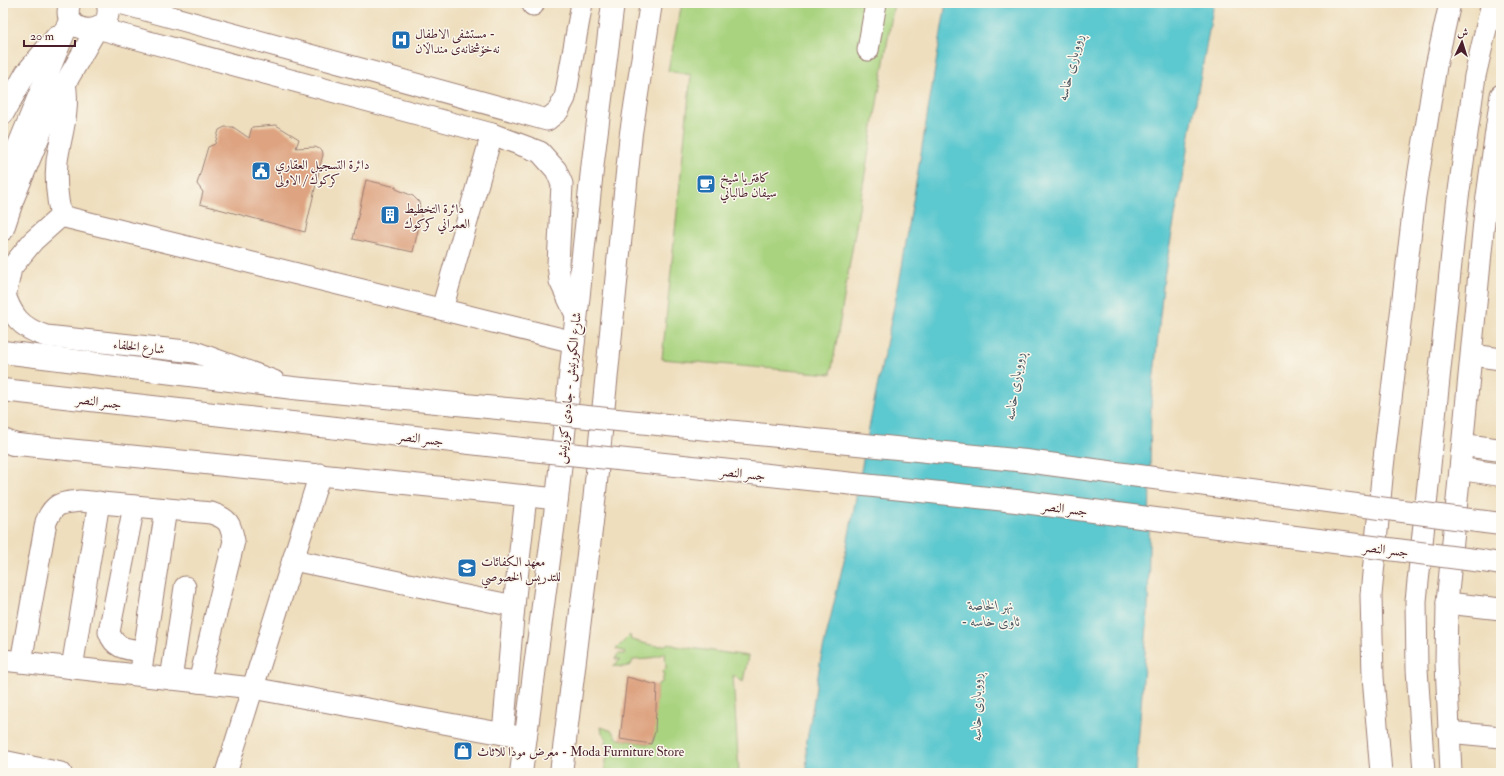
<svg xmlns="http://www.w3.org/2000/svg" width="1504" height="776" font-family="'IM FELL Double Pica',Amiri,serif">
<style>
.green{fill:#a9d37f;stroke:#7a7955}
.water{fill:#5bc8cf;stroke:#52747d}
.building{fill:#dea482}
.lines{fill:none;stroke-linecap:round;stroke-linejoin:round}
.minor-casing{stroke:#9c7e74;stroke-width:23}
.major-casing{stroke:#9c7e74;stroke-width:24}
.minor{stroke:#fff;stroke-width:21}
.major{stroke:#fff;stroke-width:22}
.major-bridge-casing{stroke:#9c7e74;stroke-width:24;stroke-linecap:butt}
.major-bridge{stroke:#fff;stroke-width:22}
.labels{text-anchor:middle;stroke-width:3;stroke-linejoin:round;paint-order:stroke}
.poi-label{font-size:13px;fill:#4a1f2b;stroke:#fbf7ec;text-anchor:start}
.street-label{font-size:13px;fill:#4a1f2b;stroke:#fbf7ec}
.water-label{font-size:14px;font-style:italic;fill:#505a64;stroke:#fbf7ec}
</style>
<rect width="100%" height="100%" fill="#fbf7ec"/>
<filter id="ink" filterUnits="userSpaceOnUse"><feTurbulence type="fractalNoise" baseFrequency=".025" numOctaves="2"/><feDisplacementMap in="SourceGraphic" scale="8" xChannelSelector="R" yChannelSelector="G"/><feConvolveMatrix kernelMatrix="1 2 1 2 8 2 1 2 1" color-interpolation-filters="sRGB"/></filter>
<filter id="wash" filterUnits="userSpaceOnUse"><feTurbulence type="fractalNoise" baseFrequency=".012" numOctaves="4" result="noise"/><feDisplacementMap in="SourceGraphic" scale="16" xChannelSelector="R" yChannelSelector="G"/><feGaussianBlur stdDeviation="0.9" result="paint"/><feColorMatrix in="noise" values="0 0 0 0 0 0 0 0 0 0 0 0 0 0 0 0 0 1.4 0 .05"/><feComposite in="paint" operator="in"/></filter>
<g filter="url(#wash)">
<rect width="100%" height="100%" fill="#eedebd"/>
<!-- green -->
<g class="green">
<polygon points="682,3 894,3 831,374 662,359 691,75 668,71"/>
<path d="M630 635 631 640C643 642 659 650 669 643L676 646 748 656 743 682 733 675 739 773H607L605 768 608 749 605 745 606 737 602 733 601 727 612 731 618 739 650 744 653 741 657 685 662 682 664 674 663 671 666 668 665 653 649 659 633 660 631 665 624 667 613 666 619 661V659H615L618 654H624L625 652 616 649Z"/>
</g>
<!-- water -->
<polygon class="water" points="946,3 1214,3 1164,277 1151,404 1148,612 1136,773 807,773 806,746 821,658 845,556 873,407 901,273"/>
<g id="blocks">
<!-- building -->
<g class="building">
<polygon points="276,125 299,139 296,148 315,147 322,150 323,154 305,232 200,204 203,192 197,184 208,147 215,144 219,130 225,127 233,127 249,138 252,127"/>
<polygon points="366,180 396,187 396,189 413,196 419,202 421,217 413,252 353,239"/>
<polygon points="627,677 657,685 655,732 651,744 620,739"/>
</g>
</g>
</g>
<g filter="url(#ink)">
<use href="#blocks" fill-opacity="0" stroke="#9c7e74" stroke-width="1"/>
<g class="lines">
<!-- minor casing -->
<g class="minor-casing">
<g id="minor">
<path d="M70 3C57 35 117 41 107 3"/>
<polyline points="120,3 547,120 558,111 565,98 582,3"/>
<polyline points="533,5 533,3"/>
<polyline points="868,50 876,3"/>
<polyline points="3,114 26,73 57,36"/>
<polyline points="3,183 70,19"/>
<polyline points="61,216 574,342"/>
<path d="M61 216C57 198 55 180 57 161 61 132 70 114 65 82"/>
<polyline points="3,230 14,197 50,110 97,28 492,134 540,152 556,170 562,184 558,264 560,281 576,315"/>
<path d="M3 289C11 315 20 328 46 336L195 352 274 381"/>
<polyline points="5,297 11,268 33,241 61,216"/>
<polyline points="442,309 492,134"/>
<polyline points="1472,355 1501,359"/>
<polyline points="13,444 557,499"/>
<path d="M134 506 109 632C115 650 128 649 144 651"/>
<polyline points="293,560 514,606"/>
<polyline points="1447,603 1501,609"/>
<polyline points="3,660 252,688 526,738"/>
<path d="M21 662 46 522C54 503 60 503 80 501L211 513C229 519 230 523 234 541L199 682"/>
<polyline points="142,664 166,509"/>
<polyline points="72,668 99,502"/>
<polyline points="171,679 185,587"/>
<polyline points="1448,732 1501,737"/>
<polyline points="503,734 514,606 526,496"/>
<polyline points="3,761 61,773"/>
<polyline points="226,773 320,474"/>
<polyline points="1381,773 1373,677 1371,595 1383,467 1415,196 1436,66 1450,3"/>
<polyline points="1424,773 1417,669 1416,601 1457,205 1475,76 1492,3"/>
<polyline points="1451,773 1446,663 1447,603 1485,211 1501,95"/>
</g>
</g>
<!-- major casing -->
<g class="major-casing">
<g id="major">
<polyline points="3,352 293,388 528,411"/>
<polyline points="3,390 522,449"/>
<polyline points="3,440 13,444"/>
<polyline points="1464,445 1501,450"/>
<polyline points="1461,469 1501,475"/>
<polyline points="1485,522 1501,524"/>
<polyline points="1482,561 1501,564"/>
<polyline points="521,773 557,499 593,161 613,3"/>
<polyline points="561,773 592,522 631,133 651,3"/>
</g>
</g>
<!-- minor -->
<use href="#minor" class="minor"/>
<!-- major -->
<use href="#major" class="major"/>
<!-- major-bridge casing -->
<g class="major-bridge-casing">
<g id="major-bridge">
<polyline points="528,411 1026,461 1485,522"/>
<polyline points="522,449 1016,501 1482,561"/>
</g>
</g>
<!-- major-bridge -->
<use href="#major-bridge" class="major-bridge"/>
</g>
</g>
<!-- icons -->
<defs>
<g id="hospital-square" transform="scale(1)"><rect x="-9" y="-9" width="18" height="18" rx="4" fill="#1f6fb2" stroke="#fbf7ec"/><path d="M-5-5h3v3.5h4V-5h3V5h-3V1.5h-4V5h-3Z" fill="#fff"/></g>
<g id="civic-square" transform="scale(1)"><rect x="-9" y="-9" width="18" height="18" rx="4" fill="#1f6fb2" stroke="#fbf7ec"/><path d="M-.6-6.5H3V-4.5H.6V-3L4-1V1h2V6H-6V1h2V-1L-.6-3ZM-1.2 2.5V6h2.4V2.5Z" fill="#fff"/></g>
<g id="cafe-square" transform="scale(1)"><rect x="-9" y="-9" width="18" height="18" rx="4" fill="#1f6fb2" stroke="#fbf7ec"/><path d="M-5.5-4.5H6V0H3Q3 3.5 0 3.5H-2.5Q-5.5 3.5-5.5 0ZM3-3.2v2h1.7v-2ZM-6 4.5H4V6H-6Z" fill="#fff"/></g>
<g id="building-square" transform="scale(1)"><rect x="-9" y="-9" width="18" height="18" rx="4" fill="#1f6fb2" stroke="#fbf7ec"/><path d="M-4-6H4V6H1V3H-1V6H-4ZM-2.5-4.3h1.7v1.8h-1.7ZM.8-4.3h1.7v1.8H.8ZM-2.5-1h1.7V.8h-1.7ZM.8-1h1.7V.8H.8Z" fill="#fff"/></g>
<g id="school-square" transform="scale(1)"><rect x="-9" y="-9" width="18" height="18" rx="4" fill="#1f6fb2" stroke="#fbf7ec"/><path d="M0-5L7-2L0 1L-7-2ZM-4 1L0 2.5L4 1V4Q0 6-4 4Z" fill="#fff"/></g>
<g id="shop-square" transform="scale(1)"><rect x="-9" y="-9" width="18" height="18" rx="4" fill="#1f6fb2" stroke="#fbf7ec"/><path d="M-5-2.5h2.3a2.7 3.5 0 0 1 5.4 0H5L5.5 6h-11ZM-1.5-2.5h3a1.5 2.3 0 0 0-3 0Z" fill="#fff"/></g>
</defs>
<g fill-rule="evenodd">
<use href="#hospital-square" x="401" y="40"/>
<use href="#civic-square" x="261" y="171"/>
<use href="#cafe-square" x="706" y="184"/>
<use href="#building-square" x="390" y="215"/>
<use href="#school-square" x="467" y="568"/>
<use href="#shop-square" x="463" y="751"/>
</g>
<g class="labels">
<!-- poi labels -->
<g class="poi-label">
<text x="415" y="38">مستشفى الاطفال -<tspan x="415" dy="15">نەخۆشخانەی منداڵان</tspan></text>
<text x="275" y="169">دائرة التسجيل العقاري<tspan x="275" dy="15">كركوك / الاولى</tspan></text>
<text x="720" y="182">كافتريا شيخ<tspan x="720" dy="15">سيفان طالباني</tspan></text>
<text x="404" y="213">دائرة التخطيط<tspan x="404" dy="15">العمراني كركوك</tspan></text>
<text x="481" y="566">معهد الكفائات<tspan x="481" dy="15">للتدريس الخصوصي</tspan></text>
<text x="477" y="756">معرض مودا للاثاث - Moda Furniture Store</text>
</g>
<!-- street labels -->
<g class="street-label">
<text transform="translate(139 346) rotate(6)" y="5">شارع الخلفاء</text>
<text transform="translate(568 388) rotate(-84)" y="5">شارع الكورنيش - جادەی کۆرنیش</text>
<text transform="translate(99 401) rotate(7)" y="5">جسر النصر</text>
<text transform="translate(421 438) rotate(7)" y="5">جسر النصر</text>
<text transform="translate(743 473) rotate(6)" y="5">جسر النصر</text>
<text transform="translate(1065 508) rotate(7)" y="5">جسر النصر</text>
<text transform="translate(1386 549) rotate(7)" y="5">جسر النصر</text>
</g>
<!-- water labels -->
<g class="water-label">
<text transform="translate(1070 67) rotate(-76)" y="5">ڕووباری خاسە</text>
<text transform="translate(1014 386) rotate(-82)" y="5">ڕووباری خاسە</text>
<text x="991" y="610">نهر الخاصة<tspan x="991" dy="16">- ئاوی خاسە</tspan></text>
<text transform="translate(976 707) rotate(-90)" y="5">ڕووباری خاسە</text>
</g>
</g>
<!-- margin -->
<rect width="1504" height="776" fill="none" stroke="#fbf7ec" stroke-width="16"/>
<!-- north arrow -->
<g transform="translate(1462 42) rotate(4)" stroke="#fbf7ec" stroke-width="3" paint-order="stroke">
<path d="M0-3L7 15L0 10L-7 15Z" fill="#4a1f2b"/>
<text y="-6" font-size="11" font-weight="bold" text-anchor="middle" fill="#4a1f2b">ش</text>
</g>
<!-- scale -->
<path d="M24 40v6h51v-6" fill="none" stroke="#4a1f2b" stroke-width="2"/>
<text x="30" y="40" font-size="12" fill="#4a1f2b" stroke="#fbf7ec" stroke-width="3" paint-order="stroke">20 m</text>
</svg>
